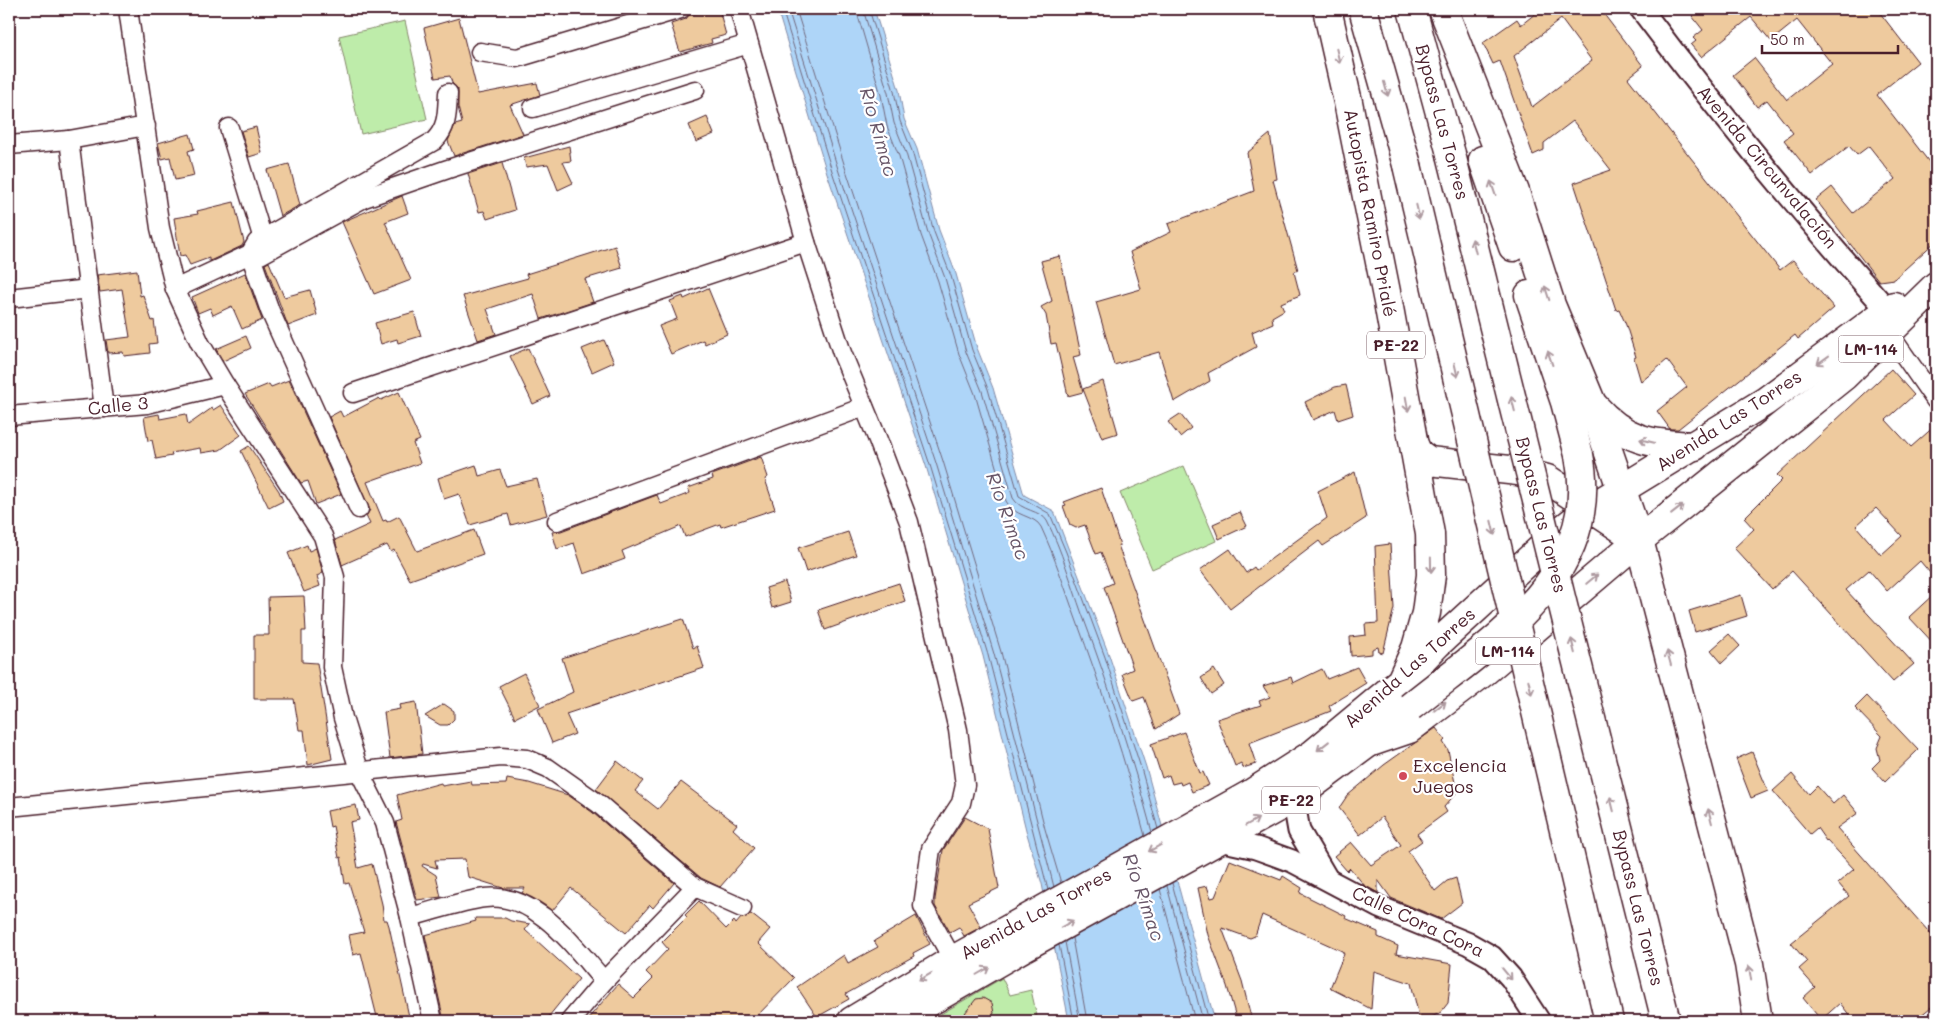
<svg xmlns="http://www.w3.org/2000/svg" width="1945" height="1030" font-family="Mali,sans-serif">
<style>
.green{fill:#beecaa;stroke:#84866a}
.water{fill:#aed5f8;stroke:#868ca6}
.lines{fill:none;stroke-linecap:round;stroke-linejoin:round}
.shore{stroke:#72687d;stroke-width:1}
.building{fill:#eeca9e;stroke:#4a1f2b;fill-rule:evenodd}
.minor-casing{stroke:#4a1f2b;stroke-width:21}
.tertiary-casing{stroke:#4a1f2b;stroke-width:25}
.primary-casing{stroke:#4a1f2b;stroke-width:31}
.trunk-casing{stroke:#4a1f2b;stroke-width:31}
.minor{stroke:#fff;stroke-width:18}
.tertiary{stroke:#fff;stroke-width:21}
.primary{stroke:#fff;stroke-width:28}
.trunk{stroke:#fff;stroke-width:28}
.trunk-bridge-casing{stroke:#4a1f2b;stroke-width:31;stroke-linecap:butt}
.trunk-bridge{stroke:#fff;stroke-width:28}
.oneway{stroke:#ae9aa0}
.poi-dot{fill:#d1495b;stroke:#fff;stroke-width:2}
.labels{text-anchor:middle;stroke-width:4.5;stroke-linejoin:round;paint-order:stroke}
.shield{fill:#fff;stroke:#80626b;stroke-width:1}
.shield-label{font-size:16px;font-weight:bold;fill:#4a1f2b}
.street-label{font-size:18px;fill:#4a1f2b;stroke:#fff}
.poi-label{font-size:18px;fill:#4a1f2b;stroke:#fff;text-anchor:start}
.water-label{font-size:19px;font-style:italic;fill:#685668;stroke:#fff}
</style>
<rect width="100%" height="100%" fill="#fff"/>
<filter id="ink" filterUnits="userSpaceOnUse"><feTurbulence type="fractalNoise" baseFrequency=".02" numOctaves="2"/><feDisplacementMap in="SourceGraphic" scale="10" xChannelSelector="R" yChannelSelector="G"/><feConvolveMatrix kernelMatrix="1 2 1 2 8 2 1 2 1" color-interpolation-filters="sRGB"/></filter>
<g filter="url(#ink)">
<!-- green -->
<g class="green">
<polygon points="405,21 427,119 361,134 339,36"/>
<polygon points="1184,466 1216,541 1152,569 1120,493"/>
<polygon points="1002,978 1010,995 1031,990 1038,1021 929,1021"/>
</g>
<!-- water -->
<polygon class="water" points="777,9 874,9 899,90 904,119 917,149 939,230 956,274 977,348 993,388 1024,495 1054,511 1109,655 1146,767 1215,1021 1069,1021 1042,884 1027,834 983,656 926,466 827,173"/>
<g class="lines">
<!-- shore -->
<g class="shore">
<polyline points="782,9 832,171 930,465 988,655 1048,890"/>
<polyline points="788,9 838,169 936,463 994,654 1054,887"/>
<polyline points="796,9 845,167 943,461 1001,652 1045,829 1061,883"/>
<path d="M856 9 881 95 887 126 899 156 921 235 938 281 959 354 975 394 1006 501C1013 517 1035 515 1041 527 1055 557 1065 589 1076 619 1102 690 1126 762 1145 836"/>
<path d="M863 9 888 93 894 123 906 153 928 233 945 278 966 352 982 391 1013 498C1020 511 1041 510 1047 521 1062 551 1071 583 1082 614 1109 686 1132 758 1152 832"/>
<polyline points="869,9 894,91 900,121 912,151 934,232 951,276 972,350 988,389 1019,496 1050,514 1066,552 1105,657 1141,768 1158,829"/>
<polyline points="1172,883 1209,1021"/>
<polyline points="1167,886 1203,1021"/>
<polyline points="1160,889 1195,1021"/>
<polyline points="1072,938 1087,1021"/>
<polyline points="1065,942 1080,1021"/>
<polyline points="1059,945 1074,1021"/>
</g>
</g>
<!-- building -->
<g class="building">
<polygon points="712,9 719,9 726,35 711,39 712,43 680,52 671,24 686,19 689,15"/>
<path d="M1541 9H1600L1643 66 1628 78 1679 143 1780 270 1793 260 1834 308 1798 339 1795 335 1678 429H1670L1657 411 1687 387 1667 360 1641 382 1634 358 1636 357 1626 325 1619 309 1616 310 1574 183 1611 170 1573 121 1544 143V150L1533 155 1500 61 1493 64 1483 43 1517 19 1521 25ZM1561 19 1592 61 1532 107 1514 56Z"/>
<polygon points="1701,9 1877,9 1918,62 1877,95 1936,171 1936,241 1894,279 1879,281 1816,200 1832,187 1853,213 1895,179 1869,146 1857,155 1849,146 1812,175 1784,140 1793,133 1767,100 1757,107 1733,75 1754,58 1787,100 1832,64 1797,20 1771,41 1751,17 1701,57 1691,45 1696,41 1693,38 1703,30 1692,16"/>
<polygon points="459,18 478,94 537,83 540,95 510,105 523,134 454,156 448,141 455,125 462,123 458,107 458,89 452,83 450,76 435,78 424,28"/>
<polygon points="707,117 714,134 696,142 689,125"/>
<polygon points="256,127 262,153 249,157 241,131"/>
<polygon points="190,134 194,149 188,151 194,176 175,180 170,157 162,159 158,143"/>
<polygon points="1270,134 1277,179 1273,180 1298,270 1294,272 1300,295 1281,303 1284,310 1272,317 1273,323 1252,332 1256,347 1208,373 1210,381 1174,402 1159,352 1114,365 1096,302 1141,289 1130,252 1171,232 1168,224 1254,191 1247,153"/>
<polygon points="569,146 571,161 563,162 573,183 558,190 548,164 526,167 524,158"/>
<polygon points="502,163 515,210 487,219 484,211 479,212 468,174"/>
<polygon points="289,164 300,205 280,216 267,170"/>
<polygon points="402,196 408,213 385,222 411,280 374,294 342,222"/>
<polygon points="234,202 244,242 242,246 212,260 209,261 209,258 190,265 185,255 180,256 174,218 198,214 197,211"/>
<polygon points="615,246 622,268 585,279 593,302 541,319 533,294 487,309 496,334 478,340 463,296 528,278 526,274"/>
<polygon points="1060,256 1081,355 1073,357 1083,392 1068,396 1056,343 1051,344 1046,315 1041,307 1052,301 1041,261"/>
<polygon points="269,262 284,297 310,290 317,315 288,326 265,264"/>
<polygon points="137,270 140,296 143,295 152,321 154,320 157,343 149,344 150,353 124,356 123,352 108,353 106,340 130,337 122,289 100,292 97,275"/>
<polygon points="245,273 262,320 242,329 232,306 213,315 210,308 198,313 192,297"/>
<polygon points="708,288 727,334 705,344 703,340 671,354 659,326 677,319 670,301 683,296 684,299"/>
<polygon points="414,312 421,336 398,343 397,339 381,344 375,323"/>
<polygon points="246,336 251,348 223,361 216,349"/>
<polygon points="604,340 614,362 592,372 582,349"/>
<polygon points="528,348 550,396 533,404 510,356"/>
<path d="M1891 369 1914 395 1886 420 1911 447 1936 425V580L1920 561 1887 591 1869 570 1846 590 1914 664 1893 682 1792 571 1772 589 1734 548 1754 529 1744 518 1782 480 1777 475ZM1876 508 1902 536 1881 555 1856 526Z"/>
<polygon points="289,380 341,494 316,504 308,481 301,483 245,394 269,384 271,387"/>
<polygon points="1103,381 1118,433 1102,438 1083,389"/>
<polygon points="1346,385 1353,415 1338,420 1335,410 1313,420 1305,402 1335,387"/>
<polygon points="399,392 420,440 413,443 420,463 367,482 383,521 386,520 387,522 399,516 417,551 474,530 483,554 410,580 394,550 391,552 387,545 342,565 335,540 370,524 366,516 370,510 329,417 340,411 343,417 379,398 381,400"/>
<polygon points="221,405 241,435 220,450 201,453 200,448 171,453 172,456 156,459 152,440 148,441 144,417 159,414 160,419 186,414 188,425 212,408 213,410"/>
<polygon points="1180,414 1191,428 1180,437 1168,422"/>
<polygon points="249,446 279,491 283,501 269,508 241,451"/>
<polygon points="761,457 768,477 765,479 775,509 721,527 720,524 685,537 681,526 622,551 625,559 584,574 574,543 557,549 552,532 561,531 657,495 661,504 690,493 688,488 713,479 712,475"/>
<polygon points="476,465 479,476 500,470 506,486 537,479 547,515 511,525 508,514 470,525 459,494 444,499 438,478"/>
<polygon points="1355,472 1366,518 1323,546 1319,541 1230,609 1200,570 1230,549 1246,573 1254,567 1256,570 1327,518 1318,491"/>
<polygon points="1101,488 1120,545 1118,545 1179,714 1156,729 1144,697 1133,701 1122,674 1133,669 1104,587 1113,583 1101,552 1096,554 1085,525 1076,528 1070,525 1063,506 1066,505 1064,502"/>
<polygon points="1240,512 1247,526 1219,539 1213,524"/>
<polygon points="848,532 856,555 806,572 798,548"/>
<polygon points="1390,544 1394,608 1383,653 1379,652 1378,647 1372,649 1372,654 1351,656 1350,637 1366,635 1365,624 1378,623 1375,546"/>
<polygon points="307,545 309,551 316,548 323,573 317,576 320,586 304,592 288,553"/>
<polygon points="785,582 791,602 772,608 766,588"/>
<polygon points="899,583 905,601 825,630 818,610"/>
<polygon points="1936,592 1936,646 1909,617"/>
<polygon points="1741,595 1747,616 1695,632 1689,611"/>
<polygon points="304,596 306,631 302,631 302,662 317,663 332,759 308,765 304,730 299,730 294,699 254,699 254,635 269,635 268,597"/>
<polygon points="683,619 693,648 697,646 704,668 566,714 575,734 552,743 538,709 573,692 562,658"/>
<polygon points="1729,634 1740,646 1722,663 1711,650"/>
<polygon points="1357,667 1366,683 1329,706 1331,711 1249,743 1256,764 1243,768 1241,763 1235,766 1217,719 1261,705 1259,701 1270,697 1263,686 1291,677 1293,683 1322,669 1327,679"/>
<polygon points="1214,669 1224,685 1211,694 1201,678"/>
<polygon points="524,673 540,705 515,718 499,686"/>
<polygon points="1867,696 1918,750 1885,782 1872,768 1880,760 1877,748 1882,736 1855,708"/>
<polygon points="416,702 422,754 390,758 384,712 400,709 399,705"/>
<polygon points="444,704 454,711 454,719 448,725 440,725 425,716"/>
<polygon points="1436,728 1445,740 1443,742 1448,750 1457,792 1444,807 1447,812 1417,834 1422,841 1408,851 1435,891 1447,881 1456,878 1462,903 1441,919 1391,898 1378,880 1378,893 1364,885 1350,868 1347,871 1334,856 1351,842 1371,865 1401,845 1382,817 1360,835 1339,808 1347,796 1384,765"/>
<polygon points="1184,732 1200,773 1203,772 1209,785 1192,792 1188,782 1181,785 1180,782 1172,784 1169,775 1162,778 1151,744"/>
<polygon points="1752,752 1768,791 1751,798 1736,759"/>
<polygon points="617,761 643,781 635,791 658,809 681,782 737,824 733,829 754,848 720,887 701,878 596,789"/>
<polygon points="1792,774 1809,794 1817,786 1833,804 1843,795 1858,813 1837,828 1936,940 1936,1003 1914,1021 1854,1021 1840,1003 1821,1020 1803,998 1815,987 1799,969 1807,962 1791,943 1849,896 1838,883 1854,869 1827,840 1826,841 1817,828 1810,834 1773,791"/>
<polygon points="507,779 529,783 568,795 592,812 674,883 653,908 650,905 626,933 571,888 552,911 522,893 525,888 503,888 468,877 465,859 435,860 437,868 423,864 422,866 436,875 441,897 417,900 396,822 402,820 397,795 441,783 442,786 471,781 472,785 506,784"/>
<polygon points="356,805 359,820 350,822 358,868 372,864 382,904 384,920 387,920 389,926 410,1021 378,1021 361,953 353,955 349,935 364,932 349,883 345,884 341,857 339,858 333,826 330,827 327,811"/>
<polygon points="965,817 988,829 999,888 968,903 981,927 964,936 959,927 950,932 935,906 935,899 943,850"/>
<polygon points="1230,860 1281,880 1283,876 1302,888 1300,893 1346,916 1345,918 1378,932 1378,937 1398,946 1396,954 1452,964 1448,1003 1441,1012 1425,1021 1420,1021 1411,983 1374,971 1371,1009 1330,988 1344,954 1342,951 1262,915 1255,936 1250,938 1222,928 1242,981 1252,1021 1237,1021 1227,986 1208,935 1198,888 1207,886 1211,898 1215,897"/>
<polygon points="699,901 726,929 734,921 736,924 741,918 751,914 770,929 758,943 794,978 752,1021 586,1021 618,984 634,998 653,979 646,972 668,949 662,942 687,917 685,915"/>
<polygon points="916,916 930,944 913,953 914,956 846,994 849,999 817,1017 797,987 844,955 848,963 878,947 874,941"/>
<polygon points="475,918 505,918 511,921 530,924 525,930 579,979 545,1021 444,1021 425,935 476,921"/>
<polygon points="983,998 992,1003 994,1013 990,1019 976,1021 965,1013 976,999"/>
</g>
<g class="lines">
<!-- minor casing -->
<g class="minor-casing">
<g id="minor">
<polyline points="128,9 160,228 175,289 200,343 225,385 323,536 335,577 332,667 343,718 360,773 385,823 410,917 433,1021"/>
<polyline points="739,9 806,242 842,353 878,440 909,522 958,730 965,785 961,803 931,849 923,906 953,960"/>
<polyline points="480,52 517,58 681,9"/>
<polyline points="533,108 749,44"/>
<polyline points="229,128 263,239"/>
<polyline points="69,140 104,408"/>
<polyline points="9,145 69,140 146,126"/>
<path d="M175 289 250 254 257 242 434 141C448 127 447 112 448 93"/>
<polyline points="9,298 89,289"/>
<polyline points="1888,332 1936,401"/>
<polyline points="353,393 806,242"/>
<polyline points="9,416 147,404 225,385"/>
<polyline points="359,509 270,311 250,254 260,255 364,198 448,169 695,90"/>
<polyline points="557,521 864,407"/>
<polyline points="9,807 501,757 527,759 548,768 599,804 695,887 742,908"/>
<path d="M410 917C434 911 460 901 485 898 537 892 574 947 604 981"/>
<polyline points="570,1021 604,981 695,887"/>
</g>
</g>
<!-- tertiary casing -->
<g class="tertiary-casing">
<g id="tertiary">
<path d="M1641 9C1722 117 1808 221 1898 322"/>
<polyline points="1291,786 1299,831 1326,877"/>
<polyline points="1219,840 1256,848 1292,861 1379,907 1469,944 1492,957 1511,978 1539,1021"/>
</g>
</g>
<!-- primary casing -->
<g class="primary-casing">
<g id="primary">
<polyline points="1403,679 1437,644 1557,534 1586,511 1766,401 1894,306"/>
<polyline points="1368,743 1409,729 1485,671 1639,540 1844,376 1936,286"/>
</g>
</g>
<!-- trunk casing -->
<g class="trunk-casing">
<g id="trunk">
<polyline points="1363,9 1407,165"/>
<polyline points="1412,9 1451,154"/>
<polyline points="1443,9 1515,192 1551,305 1592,404 1639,540 1749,964 1758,1021"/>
<polyline points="1483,160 1513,247"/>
<polyline points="1529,295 1565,402 1579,455"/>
<path d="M1594 406C1625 441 1650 444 1695 446"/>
<polyline points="1415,447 1418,453 1429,461 1518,471 1547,479 1639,540"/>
<polyline points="852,1021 953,960 1249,795 1313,754 1401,681 1416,648 1426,613 1431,575 1430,534 1388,302 1348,102 1327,9"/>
<polyline points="896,1021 1024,947 1293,799 1367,744 1410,707"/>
</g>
</g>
<!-- minor -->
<use href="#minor" class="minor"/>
<!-- tertiary -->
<use href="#tertiary" class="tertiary"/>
<!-- primary -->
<use href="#primary" class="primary"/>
<!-- trunk -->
<use href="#trunk" class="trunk"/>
<!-- trunk-bridge casing -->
<g class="trunk-bridge-casing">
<g id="trunk-bridge">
<polyline points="1451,154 1666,1021"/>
<polyline points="1407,165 1609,1021"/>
<path d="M1410 707C1491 641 1603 577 1579 455"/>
</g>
</g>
<!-- trunk-bridge -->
<use href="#trunk-bridge" class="trunk-bridge"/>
</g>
<!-- one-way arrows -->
<defs><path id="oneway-shaft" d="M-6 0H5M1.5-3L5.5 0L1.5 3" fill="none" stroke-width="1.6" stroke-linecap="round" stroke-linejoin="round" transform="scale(1.25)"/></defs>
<g class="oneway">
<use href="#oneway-shaft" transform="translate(1338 56) rotate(77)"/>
<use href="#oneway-shaft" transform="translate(1386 89) rotate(74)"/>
<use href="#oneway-shaft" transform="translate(1493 188) rotate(-109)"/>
<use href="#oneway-shaft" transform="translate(1418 212) rotate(77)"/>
<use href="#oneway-shaft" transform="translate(1474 246) rotate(-104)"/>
<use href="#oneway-shaft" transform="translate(1547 293) rotate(-108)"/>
<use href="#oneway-shaft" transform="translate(1550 358) rotate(-109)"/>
<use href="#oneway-shaft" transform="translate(1823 360) rotate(144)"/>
<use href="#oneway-shaft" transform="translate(1456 370) rotate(77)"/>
<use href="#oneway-shaft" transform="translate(1407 404) rotate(80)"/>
<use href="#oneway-shaft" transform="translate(1513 404) rotate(-104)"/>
<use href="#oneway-shaft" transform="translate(1647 441) rotate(-167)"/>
<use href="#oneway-shaft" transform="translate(1677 510) rotate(-38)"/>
<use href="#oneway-shaft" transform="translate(1493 528) rotate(77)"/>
<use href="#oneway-shaft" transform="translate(1431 565) rotate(89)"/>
<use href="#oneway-shaft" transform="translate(1592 579) rotate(-40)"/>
<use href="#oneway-shaft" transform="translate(1573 646) rotate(-104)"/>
<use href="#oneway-shaft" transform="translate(1669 658) rotate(-105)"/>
<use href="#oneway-shaft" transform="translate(1530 687) rotate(77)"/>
<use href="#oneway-shaft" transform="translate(1440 706) rotate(-38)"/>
<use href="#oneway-shaft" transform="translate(1323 746) rotate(142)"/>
<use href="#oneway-shaft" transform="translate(1612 804) rotate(-104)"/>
<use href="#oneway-shaft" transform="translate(1710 816) rotate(-105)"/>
<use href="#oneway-shaft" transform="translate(1252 822) rotate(-29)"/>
<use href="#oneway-shaft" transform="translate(1155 848) rotate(151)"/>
<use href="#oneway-shaft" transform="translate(1067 924) rotate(-29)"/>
<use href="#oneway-shaft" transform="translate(983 971) rotate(-30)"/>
<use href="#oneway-shaft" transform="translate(1750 973) rotate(-99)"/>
<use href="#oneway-shaft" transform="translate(1507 974) rotate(50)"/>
<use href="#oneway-shaft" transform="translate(925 977) rotate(149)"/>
</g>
</g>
<!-- markers -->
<circle class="poi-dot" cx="1403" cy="776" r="5"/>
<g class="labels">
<!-- shield labels -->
<g class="shield">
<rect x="1367" y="331.5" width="58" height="27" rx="4"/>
<rect x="1838.5" y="335.5" width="65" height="27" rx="4"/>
<rect x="1475.5" y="637.5" width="65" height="27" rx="4"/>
<rect x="1262" y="786.5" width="58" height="27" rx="4"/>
</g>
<g class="shield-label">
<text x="1396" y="351">PE-22</text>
<text x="1871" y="355">LM-114</text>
<text x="1508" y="657">LM-114</text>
<text x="1291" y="806">PE-22</text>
</g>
<!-- street labels -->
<g class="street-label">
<text transform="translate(1442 122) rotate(75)" y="6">Bypass Las Torres</text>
<text transform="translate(1767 167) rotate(50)" y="6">Avenida Circunvalación</text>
<text transform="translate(1370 213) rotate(79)" y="6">Autopista Ramiro Prialé</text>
<text transform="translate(118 406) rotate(-6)" y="6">Calle 3</text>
<text transform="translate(1729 421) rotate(-33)" y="6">Avenida Las Torres</text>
<text transform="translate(1541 515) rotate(76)" y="6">Bypass Las Torres</text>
<text transform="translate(1410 668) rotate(-42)" y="6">Avenida Las Torres</text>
<text transform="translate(1638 908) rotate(76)" y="6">Bypass Las Torres</text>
<text transform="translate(1036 914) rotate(-29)" y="6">Avenida Las Torres</text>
<text transform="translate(1418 922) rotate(25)" y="6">Calle Cora Cora</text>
</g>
<!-- poi labels -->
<g class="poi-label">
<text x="1413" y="772">Excelencia<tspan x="1413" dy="21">Juegos</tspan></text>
</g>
<!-- water labels -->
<g class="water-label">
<text transform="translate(879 132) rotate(74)" y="7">Río Rímac</text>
<text transform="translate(1008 516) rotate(70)" y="7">Río Rímac</text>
<text transform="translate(1144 897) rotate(71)" y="7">Río Rímac</text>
</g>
</g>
<!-- margin -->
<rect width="1945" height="1030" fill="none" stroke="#fff" stroke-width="30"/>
<rect x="15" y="15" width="1915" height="1000" fill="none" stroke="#4a1f2b" stroke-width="2" filter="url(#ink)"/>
<!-- scale -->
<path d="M1762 45v8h136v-8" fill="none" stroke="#4a1f2b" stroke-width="2.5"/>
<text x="1770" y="45" font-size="15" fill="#4a1f2b" stroke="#ffffff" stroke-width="4" paint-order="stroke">50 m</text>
</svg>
